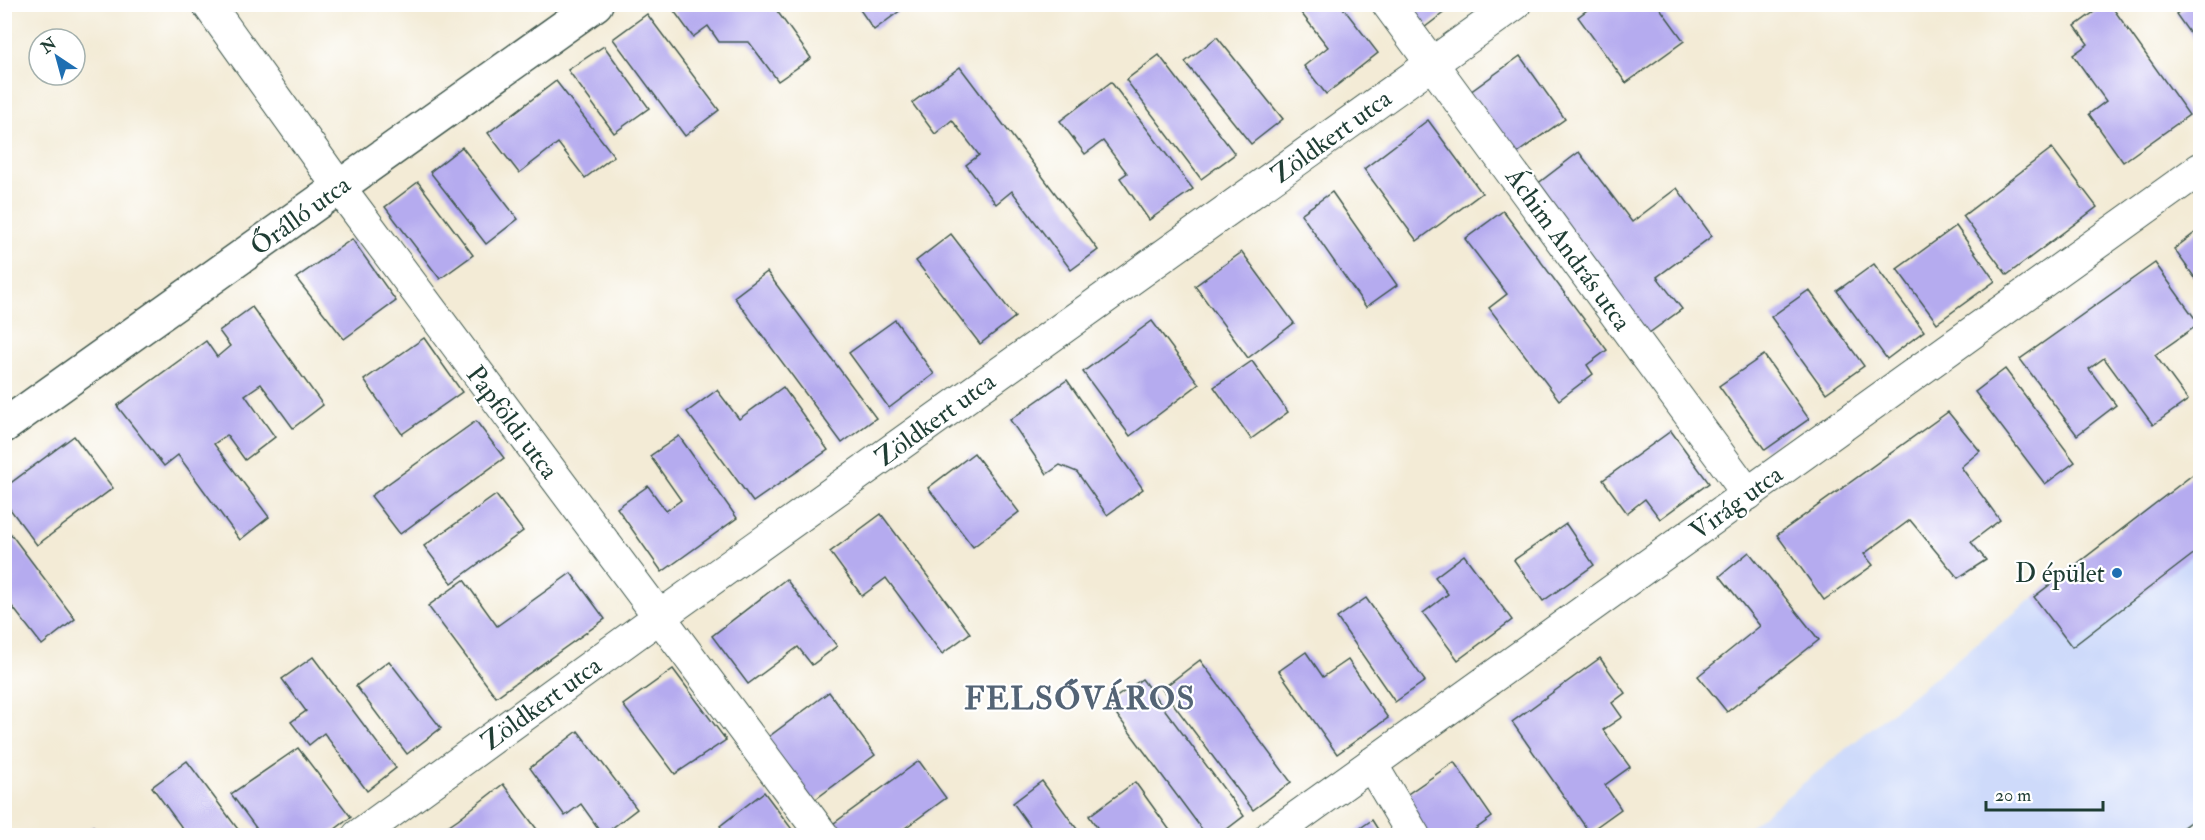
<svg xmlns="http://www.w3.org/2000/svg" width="2205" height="840" font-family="'IM FELL Double Pica',serif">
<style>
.built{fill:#cedafa}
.building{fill:#b5abef}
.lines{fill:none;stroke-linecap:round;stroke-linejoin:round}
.service-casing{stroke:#3f574c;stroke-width:18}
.minor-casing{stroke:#3f574c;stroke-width:34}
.tertiary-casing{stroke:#3f574c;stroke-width:36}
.service{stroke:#fff;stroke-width:15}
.minor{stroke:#fff;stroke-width:32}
.tertiary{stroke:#fff;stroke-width:33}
.poi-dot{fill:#1f6fb2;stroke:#fff;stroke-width:2}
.labels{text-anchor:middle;stroke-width:4.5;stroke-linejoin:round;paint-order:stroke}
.street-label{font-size:26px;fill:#1f3d34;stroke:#fff}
.poi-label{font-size:26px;fill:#1f3d34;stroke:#fff;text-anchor:end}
.district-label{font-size:32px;font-weight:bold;letter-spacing:1.5px;fill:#546475;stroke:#fff}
</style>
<rect width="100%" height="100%" fill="#fff"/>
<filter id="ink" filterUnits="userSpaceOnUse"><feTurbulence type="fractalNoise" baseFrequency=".0167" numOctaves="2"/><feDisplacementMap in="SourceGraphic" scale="12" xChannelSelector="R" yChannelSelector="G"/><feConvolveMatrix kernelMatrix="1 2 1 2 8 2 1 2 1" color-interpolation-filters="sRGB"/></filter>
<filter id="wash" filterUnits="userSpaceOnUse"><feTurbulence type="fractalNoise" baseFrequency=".008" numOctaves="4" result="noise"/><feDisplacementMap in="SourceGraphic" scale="24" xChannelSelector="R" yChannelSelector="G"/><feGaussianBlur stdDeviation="1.35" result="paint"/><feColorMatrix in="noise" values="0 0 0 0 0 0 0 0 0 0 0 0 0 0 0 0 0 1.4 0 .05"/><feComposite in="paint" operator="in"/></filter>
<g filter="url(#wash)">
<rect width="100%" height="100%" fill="#f3ebd6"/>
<!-- built -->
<polygon class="built" points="2200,469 2200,835 1738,836 2034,597"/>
<g id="blocks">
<!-- building -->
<g class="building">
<polygon points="669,4 772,4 811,58 778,81 749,42 719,42 708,26 693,37"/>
<polygon points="856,4 909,4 874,30"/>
<polygon points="1294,4 1340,4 1378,53 1326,94 1304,66 1328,47"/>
<polygon points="1400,4 1455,4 1420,31"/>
<polygon points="1595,4 1657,4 1684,41 1626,83 1578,17"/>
<polygon points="2105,4 2110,4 2189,115 2123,162 2089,114 2106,101 2073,55 2088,44 2075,26"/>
<polygon points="2189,4 2200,4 2200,48 2176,14"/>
<polygon points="647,14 719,110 685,136 613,39"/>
<polygon points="1217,37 1283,119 1251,144 1185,62"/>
<polygon points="604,46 649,108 614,133 568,70"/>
<polygon points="1159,55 1235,154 1201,179 1126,80"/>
<polygon points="1520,56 1565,119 1510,158 1466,95"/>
<polygon points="960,67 1098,250 1071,270 1012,191 996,204 966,165 979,155 952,120 935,134 912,103"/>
<polygon points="556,81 614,156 585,178 558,143 519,173 488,133"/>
<polygon points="1111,82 1193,189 1149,220 1120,178 1127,173 1103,141 1085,154 1060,121"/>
<polygon points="1428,120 1482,193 1417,241 1364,169"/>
<polygon points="462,147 518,219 486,244 430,172"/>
<polygon points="2052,148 2097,207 2007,275 1963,216"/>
<polygon points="1579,152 1632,222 1677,188 1712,236 1657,277 1682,309 1645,336 1532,188"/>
<polygon points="418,182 473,255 440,279 385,207"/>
<polygon points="1332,192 1397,285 1366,307 1301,214"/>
<polygon points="1503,211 1607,350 1587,365 1593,374 1559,400 1489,308 1507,294 1465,239"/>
<polygon points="1956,226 1995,281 1937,323 1897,269"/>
<polygon points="2200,229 2200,285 2174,249"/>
<polygon points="951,234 1015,317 980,344 916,261"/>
<polygon points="352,239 396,301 344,339 296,278"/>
<polygon points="1242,252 1294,323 1248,358 1195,286"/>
<polygon points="2155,263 2199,324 2155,355 2188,400 2153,425 2104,358 2089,369 2116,405 2077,435 2020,359"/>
<polygon points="1874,264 1924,331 1887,359 1837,291"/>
<polygon points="767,272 876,418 842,443 734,297"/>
<polygon points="1809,290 1864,366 1826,393 1771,317"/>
<polygon points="252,307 323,405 293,428 261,384 245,395 275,437 245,460 227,435 214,444 269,517 240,540 178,455 164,466 117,406 206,341 217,357 230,346 219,331"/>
<polygon points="895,320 934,374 889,408 849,353"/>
<polygon points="1152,321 1199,384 1130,436 1083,372"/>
<polygon points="424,338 462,392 402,434 364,380"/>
<polygon points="1764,355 1809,419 1765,450 1719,386"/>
<polygon points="1252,361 1288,412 1251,439 1214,387"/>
<polygon points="2005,369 2075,462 2045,484 1975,392"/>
<polygon points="1067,380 1143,489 1107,515 1077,472 1060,465 1047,474 1010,420"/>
<polygon points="783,387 828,450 753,502 687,412 717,390 739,419"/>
<polygon points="1948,412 1980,451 1961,467 2000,520 1971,542 1986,560 1958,578 1910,520 1864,554 1873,565 1824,600 1777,535"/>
<polygon points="476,421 504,458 400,534 371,496"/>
<polygon points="1671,431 1709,483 1660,519 1645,499 1627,513 1603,480"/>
<polygon points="74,436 113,488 37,545 4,501 4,488"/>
<polygon points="679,436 737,518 662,572 617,508 648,486 666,511 681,500 650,456"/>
<polygon points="974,453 1019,512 973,547 928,488"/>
<polygon points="2200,469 2200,549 2072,647 2034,597"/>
<polygon points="496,495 523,531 452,583 424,546"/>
<polygon points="881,514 970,633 942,654 886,578 862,596 830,552"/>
<polygon points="1566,524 1594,565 1543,601 1514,560"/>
<polygon points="4,525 75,619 42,645 4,596"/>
<polygon points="1749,552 1819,640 1727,712 1698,676 1760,626 1720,576"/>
<polygon points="1464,555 1512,620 1458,660 1423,613 1448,594 1435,577"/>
<polygon points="571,573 605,619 496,697 428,606 464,580 497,626"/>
<polygon points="786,579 837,646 812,665 798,647 748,684 712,636"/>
<polygon points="1366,598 1425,681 1395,702 1337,618"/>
<polygon points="1306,652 1323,677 1348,660 1388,718 1337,754 1279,671"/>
<polygon points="313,657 396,768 367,791 324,733 309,745 291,722 306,711 282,679"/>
<polygon points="1600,658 1625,693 1612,703 1622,717 1603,730 1630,767 1605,785 1621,809 1589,832 1512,722"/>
<polygon points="1200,660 1291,782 1253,810 1162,689"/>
<polygon points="389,661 441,728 407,754 356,686"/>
<polygon points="673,669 726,740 675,774 623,705"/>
<polygon points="1142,679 1244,816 1218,836 1207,836 1108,703"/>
<polygon points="829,692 875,755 809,804 763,741"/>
<polygon points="578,731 637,809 603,835 581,804 565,816 530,768"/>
<polygon points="298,748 351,817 326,836 262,836 231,794"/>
<polygon points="187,761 243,836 188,836 152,787"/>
<polygon points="919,761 946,798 894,836 831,836 826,829"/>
<polygon points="1454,762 1492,817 1466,836 1428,836 1402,798"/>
<polygon points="1042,781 1082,836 1037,836 1013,803"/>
<polygon points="1135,782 1174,836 1103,836 1089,816"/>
<polygon points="503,784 542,836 433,836 458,819"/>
<polygon points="764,792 797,836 727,836 720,826"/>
<polygon points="1372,820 1382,836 1349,836"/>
<polygon points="93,826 100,836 80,836"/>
</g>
</g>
</g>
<g filter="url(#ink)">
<use href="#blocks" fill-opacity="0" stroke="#3f574c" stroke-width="1.5"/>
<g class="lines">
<!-- service casing -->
<g class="service-casing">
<polyline id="service" points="2185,836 2200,825"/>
</g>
<!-- minor casing -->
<g class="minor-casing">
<g id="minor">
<polyline points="208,4 339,187 823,836"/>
<polyline points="1388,4 1748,494"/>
<polyline points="1371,764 1414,836"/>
<polyline points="358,836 659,617 1515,4"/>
<polyline points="1271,836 2200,169"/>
</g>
</g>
<!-- tertiary casing -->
<g class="tertiary-casing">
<polyline id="tertiary" points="4,426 596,4"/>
</g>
<!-- service -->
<use href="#service" class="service"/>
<!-- minor -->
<use href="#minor" class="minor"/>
<!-- tertiary -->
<use href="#tertiary" class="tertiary"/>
</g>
</g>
<!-- markers -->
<circle class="poi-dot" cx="2117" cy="573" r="6"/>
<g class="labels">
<!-- street labels -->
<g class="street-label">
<text transform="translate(1331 136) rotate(-36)" y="9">Zöldkert utca</text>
<text transform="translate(300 215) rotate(-36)" y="9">Őrálló utca</text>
<text transform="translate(1569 249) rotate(54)" y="9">Áchim András utca</text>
<text transform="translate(935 419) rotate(-36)" y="9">Zöldkert utca</text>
<text transform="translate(513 422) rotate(53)" y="9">Papföldi utca</text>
<text transform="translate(1736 502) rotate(-36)" y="9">Virág utca</text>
<text transform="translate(541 703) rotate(-36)" y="9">Zöldkert utca</text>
</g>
<!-- poi labels -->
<g class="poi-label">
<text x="2105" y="582">D épület</text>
</g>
<!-- district labels -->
<g class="district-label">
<text x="1080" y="709">FELSŐVÁROS</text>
</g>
</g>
<!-- margin -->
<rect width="2205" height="840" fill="none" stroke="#fff" stroke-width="24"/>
<!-- north arrow -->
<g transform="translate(57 57) rotate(324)"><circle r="28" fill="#ffffff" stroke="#a5b1ae" stroke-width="1.5"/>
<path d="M0-4.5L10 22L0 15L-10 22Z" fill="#1f6fb2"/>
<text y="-9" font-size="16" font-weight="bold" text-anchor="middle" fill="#1f3d34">N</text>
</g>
<!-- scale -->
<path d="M1986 801v9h117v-9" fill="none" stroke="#1f3d34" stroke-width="3"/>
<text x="1995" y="801" font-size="18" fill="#1f3d34" stroke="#ffffff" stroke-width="4.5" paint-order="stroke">20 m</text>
</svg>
